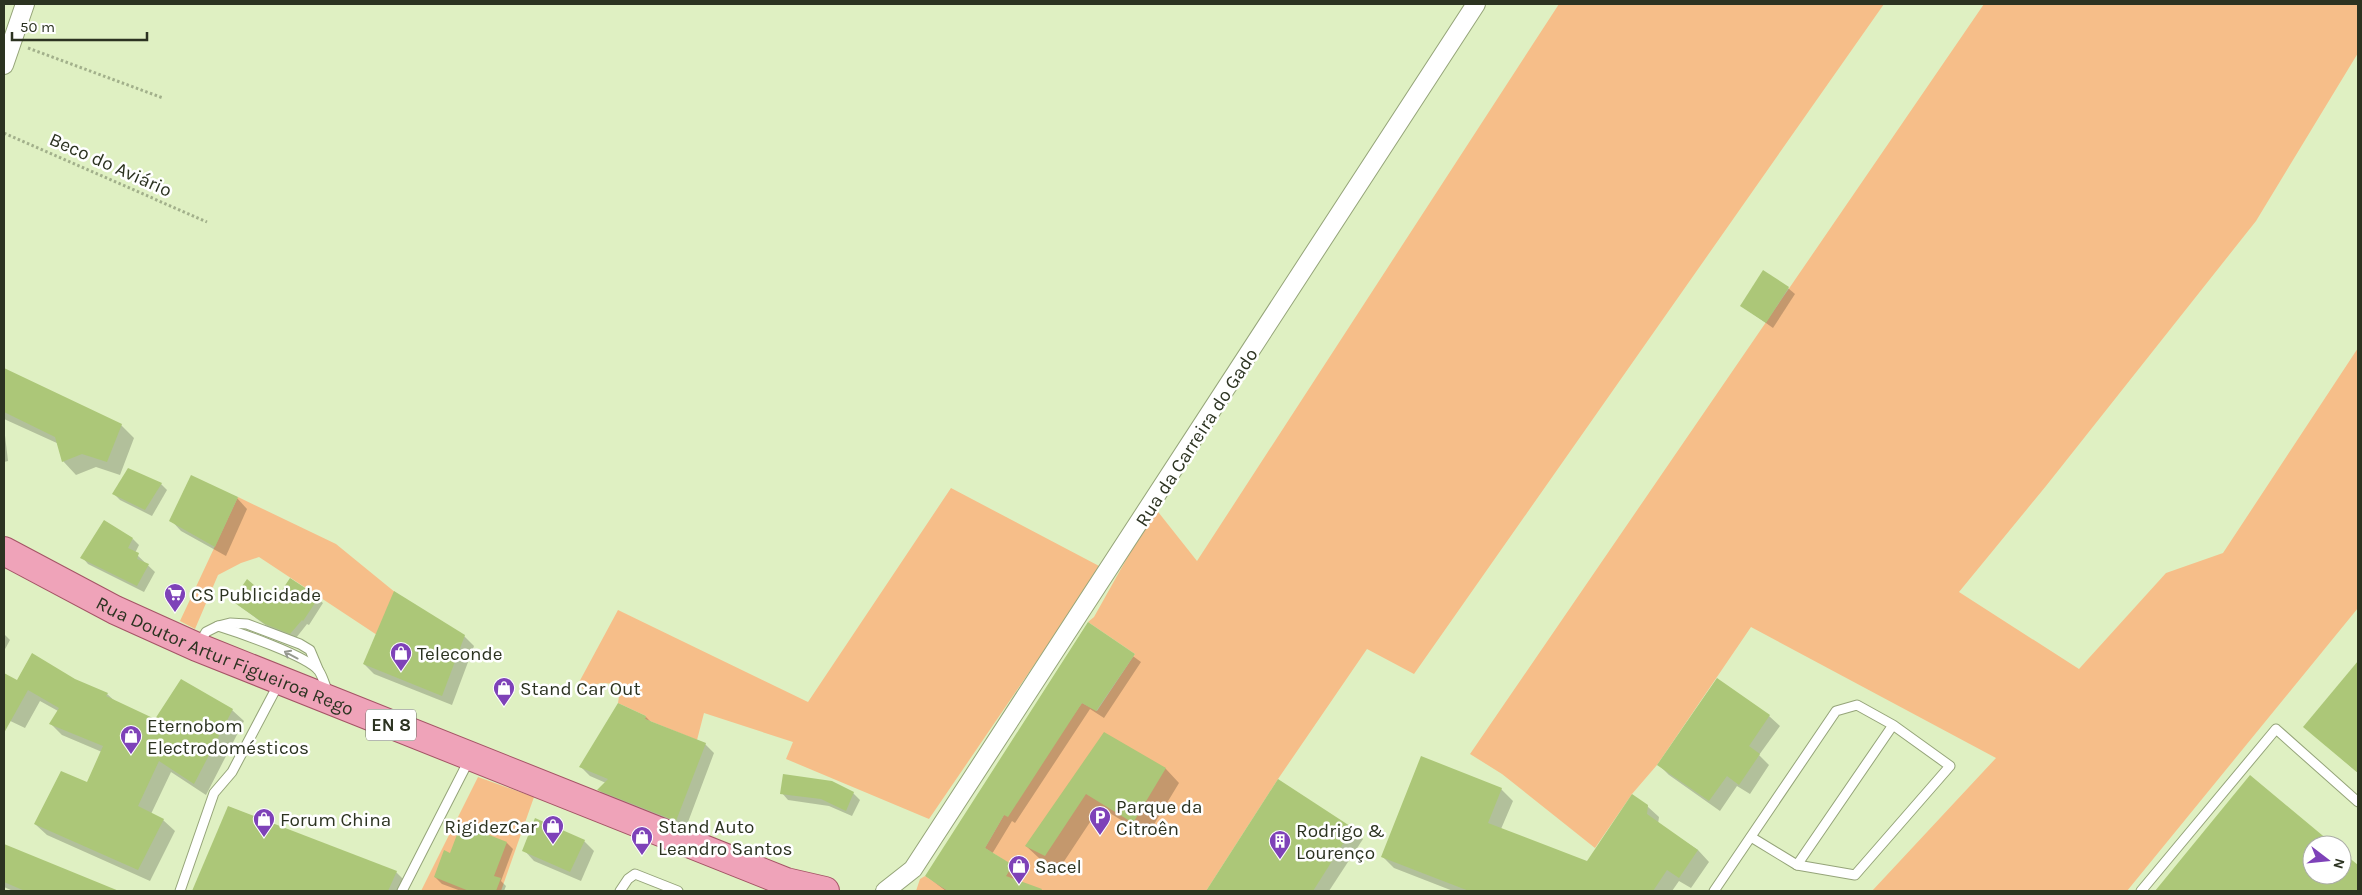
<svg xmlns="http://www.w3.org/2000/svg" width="2362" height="895" font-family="Karla,sans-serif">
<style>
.green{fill:#f6be89}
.shadow{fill:#0003}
.building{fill:#acc778}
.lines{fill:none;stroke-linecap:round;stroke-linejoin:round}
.service-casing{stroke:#95a479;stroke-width:11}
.minor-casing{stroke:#95a479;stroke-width:20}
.primary-casing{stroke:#a45465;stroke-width:30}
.path{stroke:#a2b08b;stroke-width:3;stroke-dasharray:2.5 2.5;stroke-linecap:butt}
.service{stroke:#fff;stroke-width:9}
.minor{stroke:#fff;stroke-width:18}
.primary{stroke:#efa3b9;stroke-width:28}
.oneway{stroke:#969990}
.labels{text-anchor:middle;stroke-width:5;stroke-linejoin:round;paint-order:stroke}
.shield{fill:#fff;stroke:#6b7064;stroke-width:1}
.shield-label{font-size:18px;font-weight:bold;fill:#2c3321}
.street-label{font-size:19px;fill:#2c3321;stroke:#fff}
.poi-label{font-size:19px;fill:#2c3321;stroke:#fff;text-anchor:start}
</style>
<rect width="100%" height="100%" fill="#dff0c2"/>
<!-- green -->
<g class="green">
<polygon points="1559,4 1884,4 1414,674 1367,649 1278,779 1206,891 997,891 1012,865 985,848 1004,815 1082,703 1097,711 1135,654 1088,622 1094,617 1155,508 1197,561"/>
<polygon points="1984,4 2358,4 2358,53 2256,221 2046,486 1959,592 2079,669 2166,573 2223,553 2358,348 2358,608 2127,891 1872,891 1996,758 1751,627 1657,765 1632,794 1595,848 1502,774 1470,754"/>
<path d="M951 488 1101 567 929 819 786 759 793 742 704 713 697 740 645 719 646 716 618 703 620 690 616 684C604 683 594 682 585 690L577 686 618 610 808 702Z"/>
<polygon points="238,497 336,544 396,593 377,635 259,557 241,563 218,575 195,629 180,621"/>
<polygon points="478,777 534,797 501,891 421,891"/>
<polygon points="925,876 948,891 916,891 920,879"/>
</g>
<!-- shadow -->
<g class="shadow">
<polygon points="1788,288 1795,294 1773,328 1742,306"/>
<polygon points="4,370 121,425 134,438 120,475 96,467 76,475 63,461 59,444 4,419"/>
<polygon points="4,427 8,461 4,462"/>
<polygon points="161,484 167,490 152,516 120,500 113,493"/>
<polygon points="237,498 247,509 226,556 181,531 171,520"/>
<polygon points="133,539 139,545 135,553 155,572 144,592 88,564 82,557"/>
<polygon points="291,579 323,603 309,625 307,624 296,638 271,629 238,605 274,604"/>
<polygon points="1088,623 1141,662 1104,718 1090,709 1015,823 1012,821 992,854 1012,866 1019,873 1014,881 1044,891 946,891 926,876"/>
<polygon points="4,634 10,640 4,651"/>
<polygon points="464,636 474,646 452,705 374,674 364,664"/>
<polygon points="2358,663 2358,773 2305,727"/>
<polygon points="4,674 17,682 75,680 107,694 116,702 156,721 232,710 244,721 206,795 171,772 151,814 163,820 175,831 150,881 47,835 35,824 87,784 102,752 62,735 51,724 58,711 40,701 25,728 4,718"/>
<polygon points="618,705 646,717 653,724 705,744 714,753 685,830 607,799 599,790 606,783 590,776 581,767"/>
<polygon points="1769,716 1780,726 1759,755 1769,765 1750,794 1737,786 1720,811 1669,775 1659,765"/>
<polygon points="1104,734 1166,769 1179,783 1147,836 1100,807 1059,869 1040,859 1026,846"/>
<polygon points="2250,777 2332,845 2312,845 2312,875 2342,875 2342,853 2358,867 2358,891 2157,891"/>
<polygon points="1278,781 1352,829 1363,839 1329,891 1208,891"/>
<polygon points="1501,789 1513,801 1501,829 1587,863 1647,806 1659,817 1658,824 1698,850 1709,862 1691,888 1679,881 1672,891 1453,891 1394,868 1383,857"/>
<polygon points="782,793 853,793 860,800 852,816 829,806 788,800"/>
<polygon points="229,807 396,872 407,883 404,891 194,891"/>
<polygon points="584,841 594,851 581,881 534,861 524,850"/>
<polygon points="507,843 513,849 501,881 506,886 504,891 461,891 442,884 435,877 451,854"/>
<polygon points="4,846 114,890 116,891 13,891 4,887"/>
</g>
<!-- building -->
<g class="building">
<polygon points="1763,270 1789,287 1766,323 1740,306"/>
<polygon points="4,368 122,424 107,462 82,454 62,462 55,437 4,412"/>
<polygon points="128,468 162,483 145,510 112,494"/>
<polygon points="191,475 238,497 215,547 169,521"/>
<polygon points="104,520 133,538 128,548 139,553 137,559 149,564 137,586 80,558"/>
<polygon points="290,578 319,597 303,621 302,620 290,634 265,624 232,601 247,579 274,602"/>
<polygon points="394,591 465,635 442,696 363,664"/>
<polygon points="1088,622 1135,654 1096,711 1082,703 1008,817 1004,815 985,848 1013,865 1006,876 1042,889 1041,891 948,891 925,876"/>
<polygon points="32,653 75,679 108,693 106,696 155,719 181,679 233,709 194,784 159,761 138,806 164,819 138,870 34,824 61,771 87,782 103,746 49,724 59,708 28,690 4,733 4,673 17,680"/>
<polygon points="2358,661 2358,773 2303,727"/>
<polygon points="1717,678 1770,715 1749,746 1760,754 1739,785 1727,776 1709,801 1657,765"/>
<polygon points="618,703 646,716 645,719 706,743 676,821 597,790 608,779 579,767"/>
<polygon points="1104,732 1166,768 1133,823 1086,794 1045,856 1025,846"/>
<polygon points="1421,756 1502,788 1488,823 1587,861 1632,794 1648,805 1647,814 1698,850 1679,878 1667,870 1653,891 1469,891 1381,857"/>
<polygon points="783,774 832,781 854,792 846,811 821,799 780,794"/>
<polygon points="2250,775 2334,845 2312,845 2312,875 2342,875 2342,852 2358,865 2358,891 2155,891"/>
<polygon points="1278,779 1353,828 1313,891 1206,891"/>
<polygon points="228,806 397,871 388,891 192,891"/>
<polygon points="535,818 585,840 570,872 522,851"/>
<polygon points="461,824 507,842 494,876 501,878 496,891 469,891 434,877 444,850 450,853"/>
<polygon points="4,844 119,891 25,891 4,882"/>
</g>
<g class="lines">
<!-- service casing -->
<g class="service-casing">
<g id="service">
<polyline points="218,626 230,623 247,624 300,644 310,650 318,669"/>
<path d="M199 644 206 632 218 626C237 632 308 656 319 671 323 677 325 686 328 692"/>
<polyline points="1751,837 1797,865"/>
<polyline points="180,891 214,793 232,772 279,683"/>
<polyline points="402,891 469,760"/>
<polyline points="620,891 628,879 635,874 678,891"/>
<polyline points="1714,891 1836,711 1857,705 1893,725 1950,766 1855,875 1797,865 1893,725"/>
<polyline points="2141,891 2276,729 2358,802"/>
</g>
</g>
<!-- minor casing -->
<g class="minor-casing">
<g id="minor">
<polyline points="4,65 25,4"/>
<polyline points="885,891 913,869 1476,4"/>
</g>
</g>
<!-- primary casing -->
<g class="primary-casing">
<g id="primary">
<path id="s1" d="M4 551 115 610 197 647 786 882 825 891"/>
</g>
</g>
<!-- path -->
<g class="path">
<polyline points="28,48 163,98"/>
<polyline points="4,133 207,222"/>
</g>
<!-- service -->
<use href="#service" class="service"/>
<!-- minor -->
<use href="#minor" class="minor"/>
<!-- primary -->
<use href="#primary" class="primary"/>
</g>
<!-- one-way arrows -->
<defs><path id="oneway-shaft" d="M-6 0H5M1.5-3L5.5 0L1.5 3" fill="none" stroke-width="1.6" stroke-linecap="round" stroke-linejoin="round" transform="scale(1.25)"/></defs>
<use class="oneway" href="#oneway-shaft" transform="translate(291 655) rotate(-152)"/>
<!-- icons -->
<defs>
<g id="supermarket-pin" transform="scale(1.125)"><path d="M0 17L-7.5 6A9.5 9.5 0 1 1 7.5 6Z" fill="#7e42b8" stroke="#fff"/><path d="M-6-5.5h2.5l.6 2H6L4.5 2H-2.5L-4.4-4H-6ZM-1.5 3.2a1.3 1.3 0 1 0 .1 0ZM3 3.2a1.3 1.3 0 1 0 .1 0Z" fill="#fff"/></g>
<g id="shop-pin" transform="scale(1.125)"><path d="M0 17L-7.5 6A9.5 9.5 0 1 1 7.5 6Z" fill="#7e42b8" stroke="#fff"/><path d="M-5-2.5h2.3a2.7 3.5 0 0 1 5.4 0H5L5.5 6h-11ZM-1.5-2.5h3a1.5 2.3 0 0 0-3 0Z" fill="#fff"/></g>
<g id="parking-pin" transform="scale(1.125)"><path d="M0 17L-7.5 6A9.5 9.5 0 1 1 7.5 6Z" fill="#7e42b8" stroke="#fff"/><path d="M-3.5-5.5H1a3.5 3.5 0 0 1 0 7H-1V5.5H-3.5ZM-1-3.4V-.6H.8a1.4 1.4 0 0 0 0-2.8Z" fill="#fff"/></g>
<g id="building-pin" transform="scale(1.125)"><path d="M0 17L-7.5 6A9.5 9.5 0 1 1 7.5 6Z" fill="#7e42b8" stroke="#fff"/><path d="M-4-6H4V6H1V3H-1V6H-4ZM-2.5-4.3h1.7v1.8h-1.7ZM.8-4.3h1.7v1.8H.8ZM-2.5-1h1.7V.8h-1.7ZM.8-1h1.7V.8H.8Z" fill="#fff"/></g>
</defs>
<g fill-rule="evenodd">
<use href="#supermarket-pin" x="175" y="594"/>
<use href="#shop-pin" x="401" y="653"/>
<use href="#shop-pin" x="504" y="688"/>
<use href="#shop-pin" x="131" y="736"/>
<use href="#parking-pin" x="1100" y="817"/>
<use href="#shop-pin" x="264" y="819"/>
<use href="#shop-pin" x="553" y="826"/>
<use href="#shop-pin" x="642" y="837"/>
<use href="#building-pin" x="1280" y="841"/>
<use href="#shop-pin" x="1019" y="866"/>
</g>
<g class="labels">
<!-- shield labels -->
<rect class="shield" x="366" y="709.5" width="50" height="31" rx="4"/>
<g class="shield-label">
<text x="391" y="731">EN 8</text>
</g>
<!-- street labels -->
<g class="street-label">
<text transform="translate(111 164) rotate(24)" y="7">Beco do Aviário</text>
<text transform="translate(1196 437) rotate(-57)" y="7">Rua da Carreira do Gado</text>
<text dy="7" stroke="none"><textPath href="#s1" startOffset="245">Rua Doutor Artur Figueiroa Rego</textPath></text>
</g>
<!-- poi labels -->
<g class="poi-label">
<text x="191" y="601">CS Publicidade</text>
<text x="417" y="660">Teleconde</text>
<text x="520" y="695">Stand Car Out</text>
<text x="147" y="732">Eternobom<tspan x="147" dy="22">Electrodomésticos</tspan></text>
<text x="1116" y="813">Parque da<tspan x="1116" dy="22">Citroên</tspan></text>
<text x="280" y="826">Forum China</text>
<text x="537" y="833" text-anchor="end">RigidezCar</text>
<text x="658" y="833">Stand Auto<tspan x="658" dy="22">Leandro Santos</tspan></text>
<text x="1296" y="837">Rodrigo &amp;<tspan x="1296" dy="22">Lourenço</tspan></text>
<text x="1035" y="873">Sacel</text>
</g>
</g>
<!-- border -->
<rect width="2362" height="895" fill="none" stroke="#2c3321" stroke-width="10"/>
<!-- north arrow -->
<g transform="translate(2327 860) rotate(106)"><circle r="24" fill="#ffffff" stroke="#abada6"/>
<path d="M0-4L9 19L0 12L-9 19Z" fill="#7e42b8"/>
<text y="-8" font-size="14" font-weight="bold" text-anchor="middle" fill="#2c3321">N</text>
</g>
<!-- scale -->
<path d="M12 32v8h135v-8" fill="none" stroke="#2c3321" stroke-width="2.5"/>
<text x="20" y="32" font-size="15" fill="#2c3321" stroke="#ffffff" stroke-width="4" paint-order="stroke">50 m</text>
</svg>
